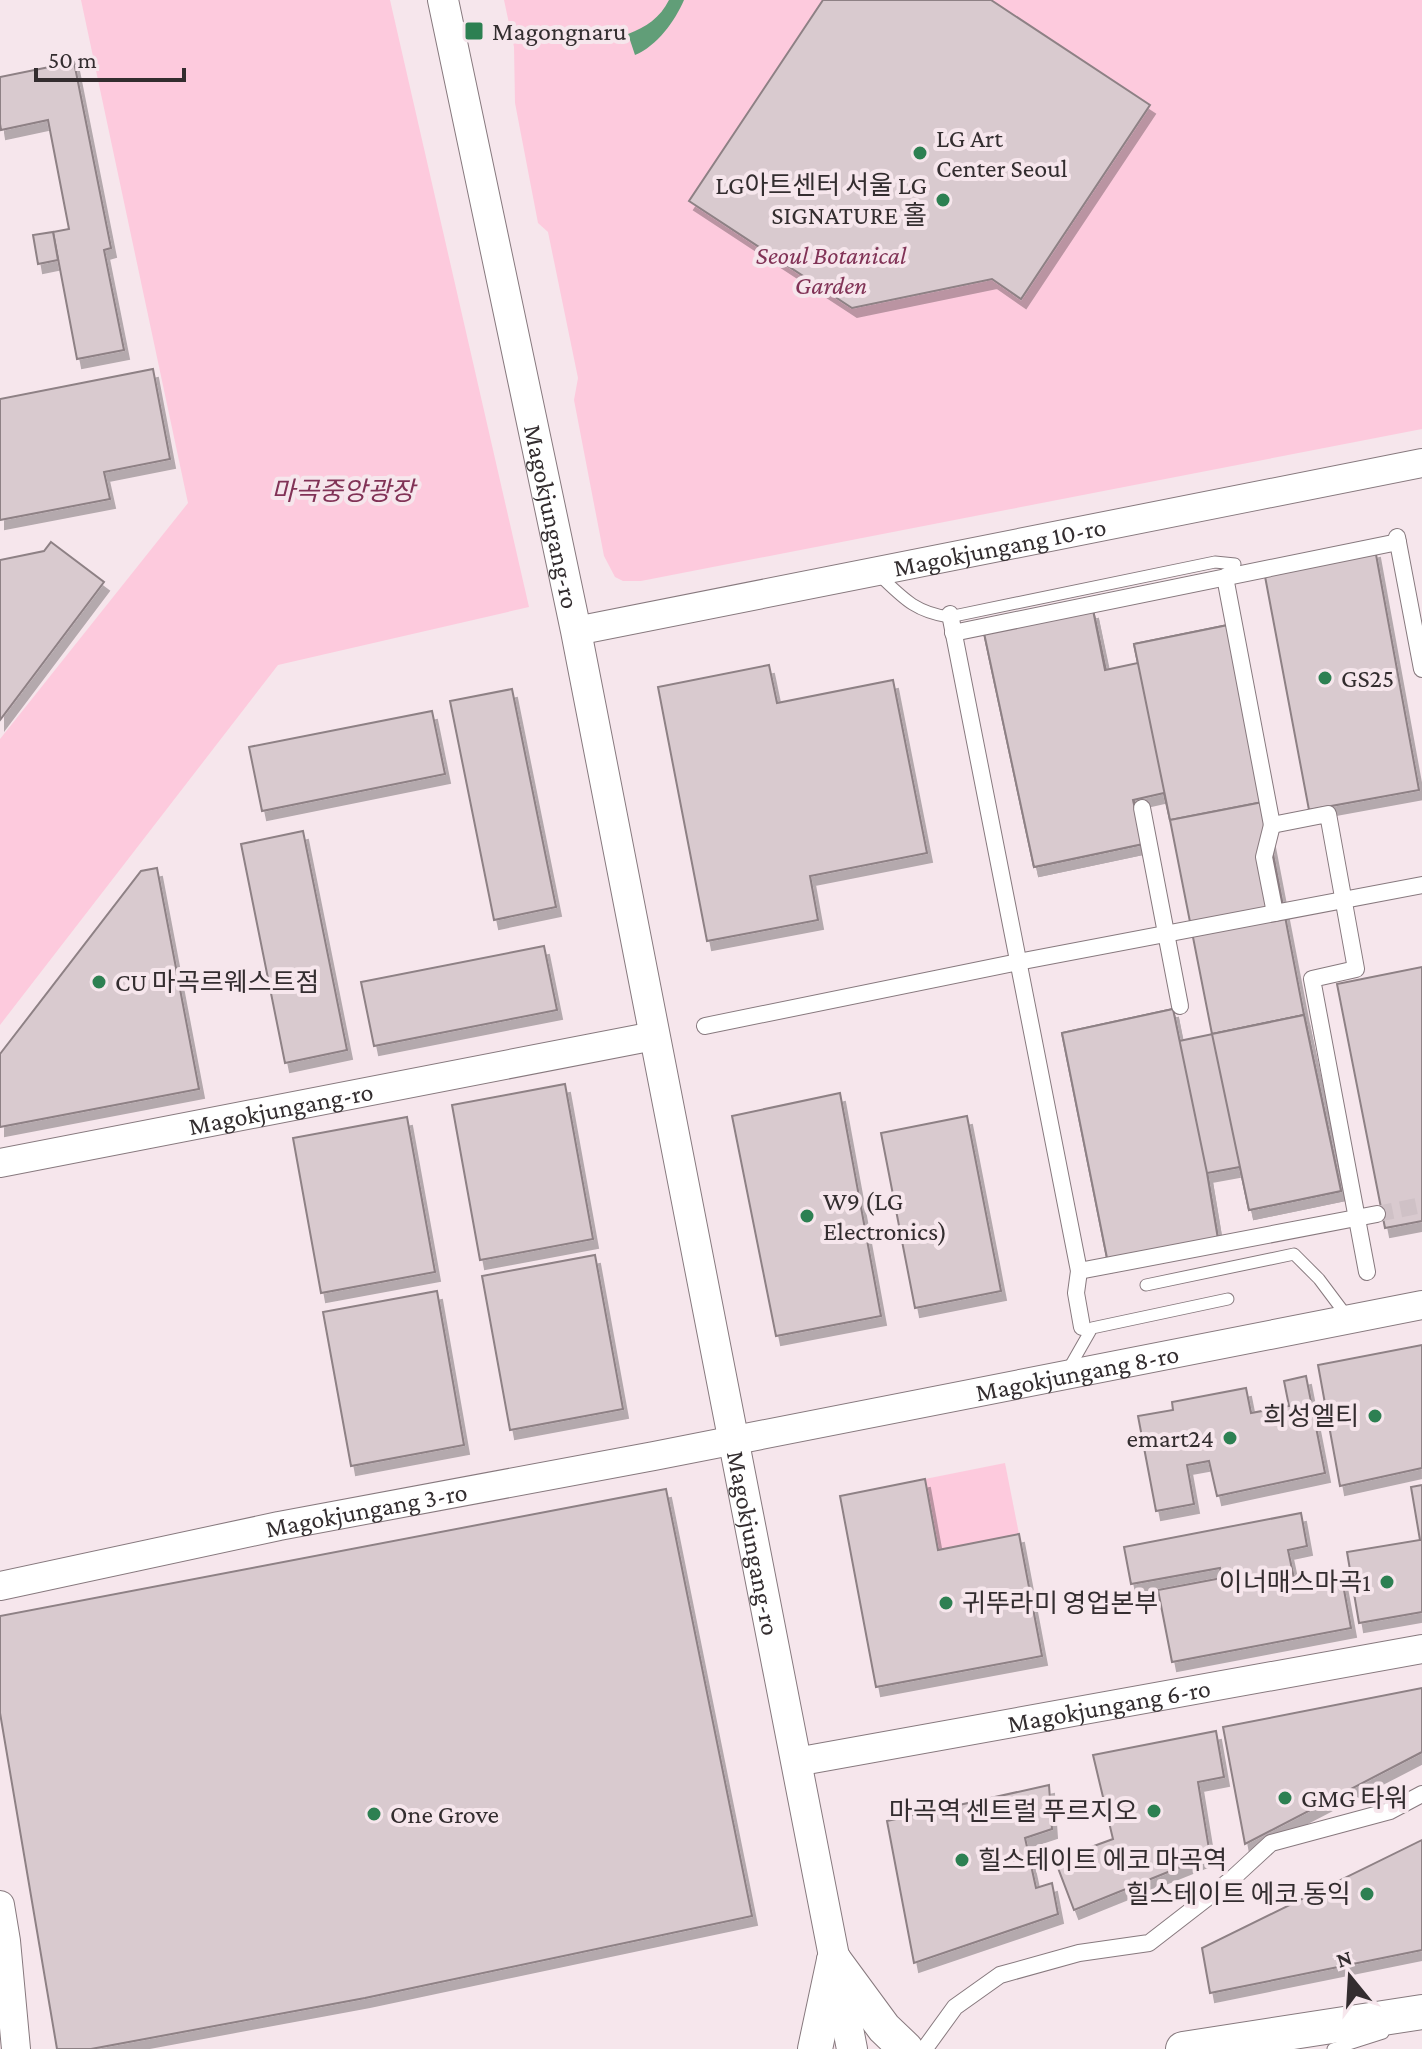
<svg xmlns="http://www.w3.org/2000/svg" width="1422" height="2049" font-family="'Crimson Pro','Noto Sans KR',serif">
<style>
.green{fill:#fdcadd}
.water{fill:#619e78}
.building{fill:#d9cacf;stroke:#8e8185;stroke-width:2;filter:url(#shadow)}
.lines{fill:none;stroke-linecap:round;stroke-linejoin:round}
.pedestrian-tunnel{stroke:#cfc1c6;stroke-width:16;stroke-dasharray:16 8;stroke-linecap:butt}
.service-casing{stroke:#87797e;stroke-width:13}
.pedestrian-casing{stroke:#87797e;stroke-width:18}
.tertiary-casing{stroke:#87797e;stroke-width:30}
.secondary-casing{stroke:#87797e;stroke-width:32}
.primary-casing{stroke:#87797e;stroke-width:36}
.service{stroke:#fff;stroke-width:11}
.pedestrian{stroke:#fff;stroke-width:16}
.tertiary{stroke:#fff;stroke-width:28}
.secondary{stroke:#fff;stroke-width:30}
.primary{stroke:#fff;stroke-width:34}
.poi-dot{fill:#2d8052;stroke:#f6e6ec;stroke-width:3}
.labels{text-anchor:middle;stroke-width:8;stroke-linejoin:round;paint-order:stroke}
.poi-label{font-size:26px;fill:#332d2f;stroke:#f6e6ec;text-anchor:start}
.park-label{font-size:26px;font-style:italic;fill:#813256;stroke:#f6e6ec}
.street-label{font-size:26px;fill:#332d2f;stroke:#f6e6ec}
</style>
<defs>
<filter id="shadow"><feDropShadow dx="5" dy="9" stdDeviation="0" flood-color="#0004"/></filter>
</defs>
<rect width="100%" height="100%" fill="#f6e6ec"/>
<!-- green -->
<g class="green">
<polygon points="81,0 390,0 529,607 278,665 0,1025 0,739 188,503"/>
<polygon points="504,0 1422,0 1422,429 641,581 623,581 615,577 604,556 574,400 578,378 548,232 538,223 515,103 514,47"/>
<polygon points="1005,1463 1019,1534 938,1550 925,1479"/>
</g>
<!-- water -->
<path class="water" d="M669 0H684C675 21 657 46 635 55L628 34C646 27 660 18 669 0Z"/>
<!-- building -->
<g class="building">
<polygon points="823,0 991,0 1150,105 1021,299 992,279 852,308 689,201"/>
<polygon points="74,62 111,248 104,250 124,350 77,359 53,232 69,229 48,120 1,130 0,124 0,77"/>
<polygon points="53,232 58,260 38,264 33,235"/>
<polygon points="153,369 170,459 104,472 110,499 0,520 0,399"/>
<polygon points="51,542 104,582 0,720 0,560 44,551"/>
<polygon points="1375,549 1419,790 1309,810 1264,571"/>
<polygon points="1093,610 1143,844 1034,867 984,633"/>
<polygon points="1093,610 1105,670 1138,663 1134,644 1228,625 1263,802 1170,820 1164,793 1133,800 1143,844 1034,867 984,633"/>
<polygon points="1228,625 1263,802 1170,820 1134,644"/>
<polygon points="769,665 777,703 893,680 927,853 810,876 818,920 707,941 658,687"/>
<polygon points="512,689 556,907 494,920 450,701"/>
<polygon points="432,711 445,774 262,811 249,747"/>
<polygon points="1263,802 1304,1015 1212,1034 1170,820"/>
<polygon points="303,831 347,1050 285,1063 241,844"/>
<polygon points="157,868 199,1089 0,1127 0,1054 141,871"/>
<polygon points="544,946 557,1010 374,1046 361,982"/>
<polygon points="1422,967 1422,1221 1385,1228 1337,984"/>
<polygon points="1173,1009 1179,1041 1304,1015 1341,1191 1249,1210 1240,1167 1207,1173 1218,1239 1108,1263 1062,1033"/>
<polygon points="1173,1009 1207,1173 1218,1239 1108,1263 1062,1033"/>
<polygon points="1304,1015 1341,1191 1249,1210 1212,1034"/>
<polygon points="565,1084 593,1239 480,1260 452,1105"/>
<polygon points="840,1093 881,1316 776,1336 732,1116"/>
<polygon points="967,1116 1001,1291 915,1308 881,1133"/>
<polygon points="407,1117 435,1272 321,1293 293,1138"/>
<polygon points="595,1255 623,1409 510,1430 482,1276"/>
<polygon points="437,1291 464,1445 351,1466 323,1312"/>
<polygon points="1422,1345 1422,1468 1340,1486 1318,1365"/>
<polygon points="1306,1376 1325,1473 1217,1496 1209,1461 1187,1465 1194,1504 1156,1511 1138,1416 1173,1410 1172,1402 1246,1388 1251,1413 1289,1406 1284,1381"/>
<polygon points="925,1479 938,1550 1019,1534 1042,1656 876,1687 840,1496"/>
<polygon points="1422,1485 1422,1612 1359,1623 1347,1552 1420,1540 1411,1487"/>
<polygon points="666,1489 752,1916 365,1998 91,2049 57,2049 0,1713 0,1616"/>
<polygon points="1301,1513 1307,1546 1288,1550 1296,1588 1342,1579 1351,1628 1172,1662 1158,1590 1222,1578 1220,1568 1131,1584 1124,1547"/>
<polygon points="1422,1688 1422,1752 1245,1844 1223,1727"/>
<polygon points="1216,1731 1224,1777 1198,1782 1210,1855 1074,1910 1055,1860 1113,1839 1093,1755"/>
<polygon points="1049,1785 1052,1829 1025,1838 1036,1888 1052,1883 1058,1914 914,1963 887,1821"/>
<polygon points="1422,1840 1422,1950 1210,1993 1202,1948"/>
</g>
<g class="lines">
<!-- pedestrian-tunnel -->
<polyline class="pedestrian-tunnel" points="1377,1214 1422,1205"/>
<!-- service casing -->
<g class="service-casing">
<g id="service">
<path d="M879 575C903 598 915 612 949 617L1215 562 1235 564"/>
<polyline points="1146,1285 1294,1254 1319,1279 1349,1319"/>
<polyline points="1068,1370 1092,1328 1228,1299"/>
<polyline points="1333,2049 1383,2033"/>
</g>
</g>
<!-- pedestrian casing -->
<g class="pedestrian-casing">
<g id="pedestrian">
<polyline points="1397,537 1422,669"/>
<polyline points="1230,574 1225,577 1272,825 1328,814 1356,969 1312,979 1367,1272"/>
<polyline points="950,614 1079,1271 1076,1293 1082,1327"/>
<polyline points="953,633 1398,542"/>
<polyline points="1142,808 1180,1006"/>
<polyline points="1272,825 1264,857 1275,913"/>
<polyline points="705,1026 1018,962 1422,885"/>
<polyline points="1079,1271 1377,1214"/>
<polyline points="926,2047 955,2007 1000,1975 1079,1953 1149,1943 1233,1878 1271,1843 1390,1811 1422,1794"/>
</g>
</g>
<!-- tertiary casing -->
<g class="tertiary-casing">
<g id="tertiary">
<path id="s1" d="M576 631 1422 463"/>
<path id="s2" d="M0 1163 654 1036"/>
<path id="s3" d="M0 1586 279 1526 654 1456 1422 1305"/>
<path id="s4" d="M796 1762 1422 1649"/>
<polyline points="0,1905 6,1941 16,2049"/>
</g>
</g>
<!-- secondary casing -->
<g class="secondary-casing">
<g id="secondary">
<path id="s5" d="M443 0 576 631 852 2049"/>
</g>
</g>
<!-- primary casing -->
<g class="primary-casing">
<g id="primary">
<polyline points="834,1960 884,2028 906,2049"/>
<polyline points="815,2049 834,1960"/>
<polyline points="1183,2049 1422,2012"/>
</g>
</g>
<!-- service -->
<use href="#service" class="service"/>
<!-- pedestrian -->
<use href="#pedestrian" class="pedestrian"/>
<!-- tertiary -->
<use href="#tertiary" class="tertiary"/>
<!-- secondary -->
<use href="#secondary" class="secondary"/>
<!-- primary -->
<use href="#primary" class="primary"/>
</g>
<!-- markers -->
<g class="poi-dot">
<rect x="464" y="21" width="20" height="20" rx="4"/>
<circle cx="920" cy="153" r="8"/>
<circle cx="943" cy="200" r="8"/>
<circle cx="1325" cy="678" r="8"/>
<circle cx="99" cy="982" r="8"/>
<circle cx="807" cy="1216" r="8"/>
<circle cx="1375" cy="1416" r="8"/>
<circle cx="1230" cy="1438" r="8"/>
<circle cx="1387" cy="1582" r="8"/>
<circle cx="946" cy="1603" r="8"/>
<circle cx="1285" cy="1798" r="8"/>
<circle cx="1154" cy="1811" r="8"/>
<circle cx="374" cy="1814" r="8"/>
<circle cx="962" cy="1860" r="8"/>
<circle cx="1367" cy="1894" r="8"/>
</g>
<g class="labels">
<!-- poi labels -->
<g class="poi-label">
<text x="492" y="40">Magongnaru</text>
<text x="936" y="147">LG Art<tspan x="936" dy="30">Center Seoul</tspan></text>
<text x="927" y="194" text-anchor="end">LG아트센터 서울 LG<tspan x="927" dy="30">SIGNATURE 홀</tspan></text>
<text x="1341" y="687">GS25</text>
<text x="115" y="991">CU 마곡르웨스트점</text>
<text x="823" y="1210">W9 (LG<tspan x="823" dy="30">Electronics)</tspan></text>
<text x="1359" y="1425" text-anchor="end">희성엘티</text>
<text x="1214" y="1447" text-anchor="end">emart24</text>
<text x="1371" y="1591" text-anchor="end">이너매스마곡1</text>
<text x="962" y="1612">귀뚜라미 영업본부</text>
<text x="1301" y="1807">GMG 타워</text>
<text x="1138" y="1820" text-anchor="end">마곡역 센트럴 푸르지오</text>
<text x="390" y="1823">One Grove</text>
<text x="978" y="1869">힐스테이트 에코 마곡역</text>
<text x="1351" y="1903" text-anchor="end">힐스테이트 에코 동익</text>
</g>
<!-- park labels -->
<g class="park-label">
<text x="831" y="264">Seoul Botanical<tspan x="831" dy="30">Garden</tspan></text>
<text x="343" y="500">마곡중앙광장</text>
</g>
<!-- street labels -->
<g class="street-label">
<text dy="9" stroke="none"><textPath href="#s5" startOffset="528">Magokjungang-ro</textPath></text>
<text dy="9" stroke="none"><textPath href="#s1" startOffset="432">Magokjungang 10-ro</textPath></text>
<text dy="9" stroke="none"><textPath href="#s2" startOffset="286">Magokjungang-ro</textPath></text>
<text dy="9" stroke="none"><textPath href="#s3" startOffset="1098">Magokjungang 8-ro</textPath></text>
<text dy="9" stroke="none"><textPath href="#s3" startOffset="374">Magokjungang 3-ro</textPath></text>
<text dy="9" stroke="none"><textPath href="#s5" startOffset="1574">Magokjungang-ro</textPath></text>
<text dy="9" stroke="none"><textPath href="#s4" startOffset="318">Magokjungang 6-ro</textPath></text>
</g>
</g>
<!-- north arrow -->
<g transform="translate(1350 1977) rotate(342)" stroke="#f6e6ec" stroke-width="6" paint-order="stroke">
<path d="M0-6L14 30L0 20L-14 30Z" fill="#332d2f"/>
<text y="-12" font-size="22" font-weight="bold" text-anchor="middle" fill="#332d2f">N</text>
</g>
<!-- scale -->
<path d="M36 68v12h148v-12" fill="none" stroke="#332d2f" stroke-width="4"/>
<text x="48" y="68" font-size="24" fill="#332d2f" stroke="#f6e6ec" stroke-width="6" paint-order="stroke">50 m</text>
</svg>
